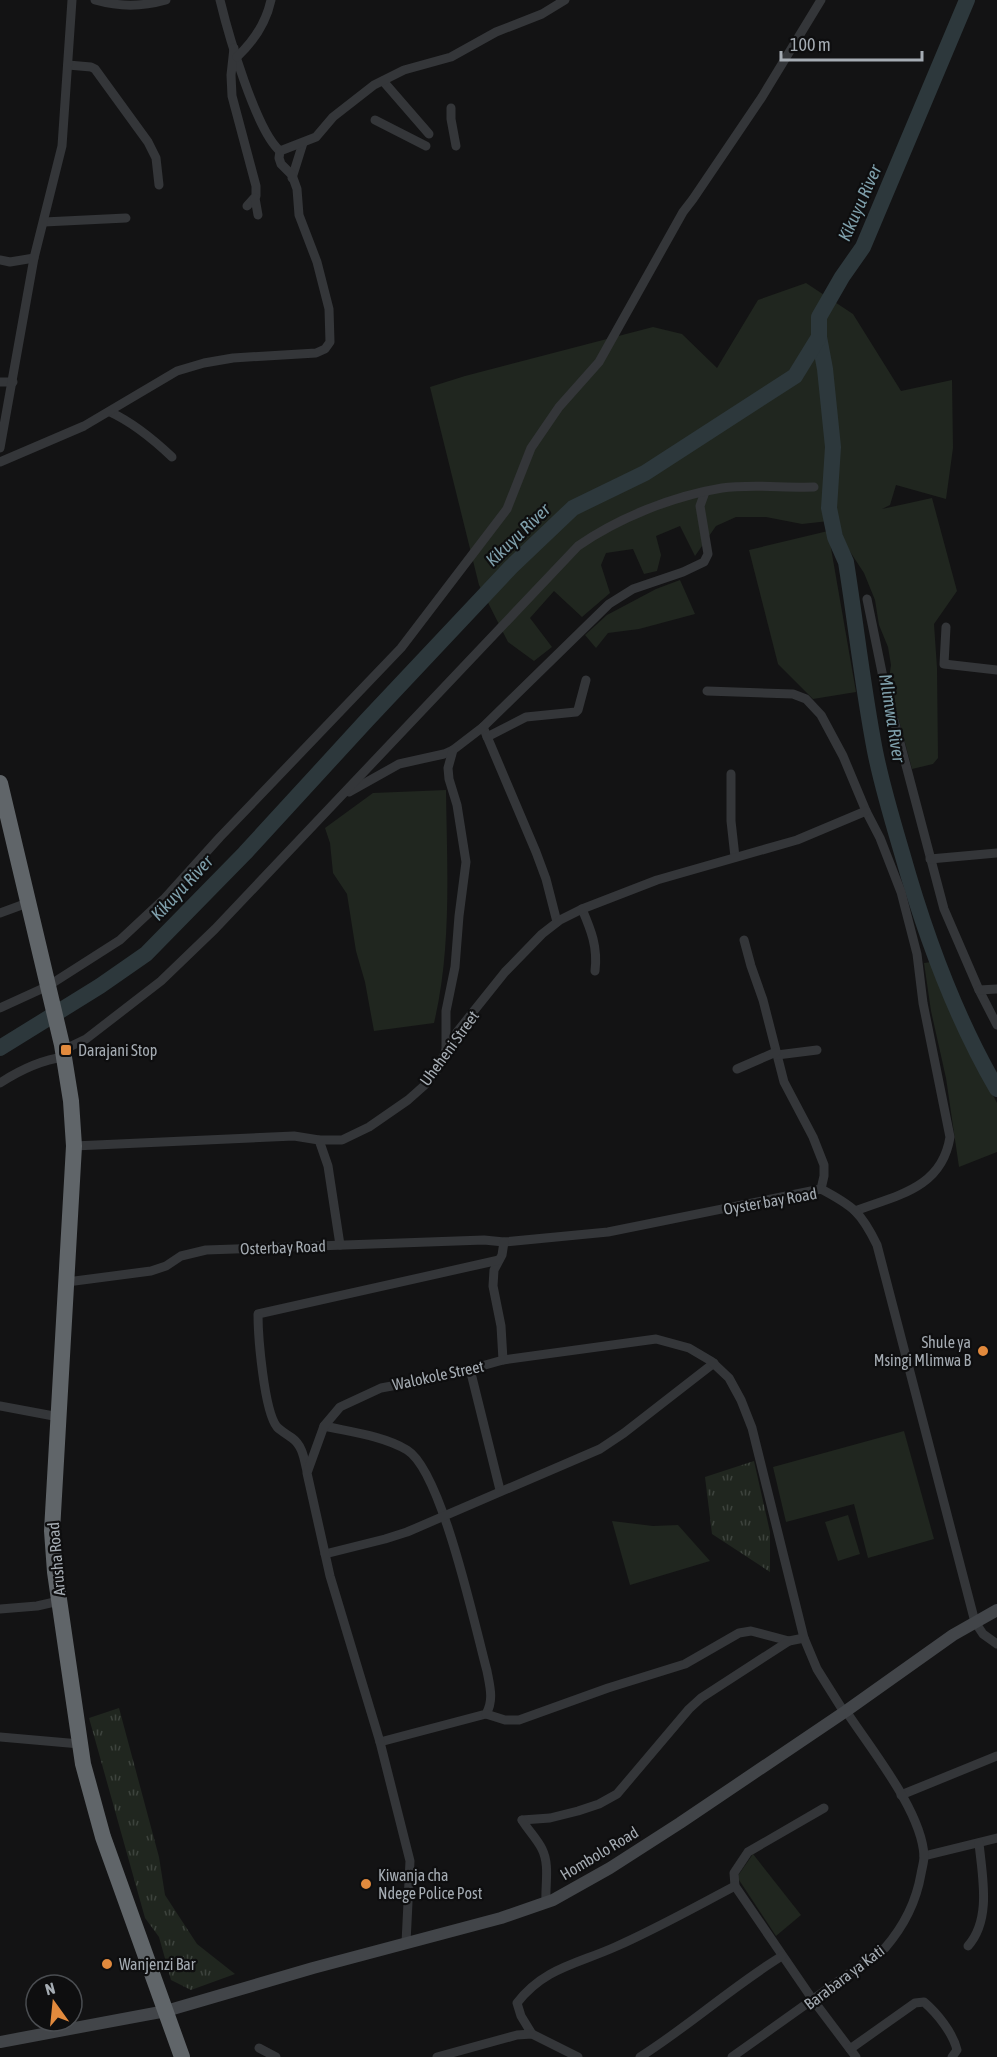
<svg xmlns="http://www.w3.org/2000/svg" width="997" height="2057" font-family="'Asap Condensed',sans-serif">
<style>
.grass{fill:#20261f}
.park{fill:url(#park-tufts)}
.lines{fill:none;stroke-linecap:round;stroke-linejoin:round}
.river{stroke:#2d383c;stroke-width:16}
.street{stroke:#343639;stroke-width:9}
.secondary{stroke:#424549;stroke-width:12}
.highway{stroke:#606569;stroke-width:16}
.poi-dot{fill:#e28a3d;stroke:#0e0e0f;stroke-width:2}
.labels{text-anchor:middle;stroke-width:4.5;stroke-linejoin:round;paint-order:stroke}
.street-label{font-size:16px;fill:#a5acb3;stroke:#0e0e0f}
.poi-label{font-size:16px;fill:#a5acb3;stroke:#0e0e0f;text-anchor:start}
.water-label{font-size:18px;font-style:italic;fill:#7fa0ac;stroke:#0e0e0f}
</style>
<defs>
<pattern id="park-tufts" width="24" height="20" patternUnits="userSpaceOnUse" patternTransform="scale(1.5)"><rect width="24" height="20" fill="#20261f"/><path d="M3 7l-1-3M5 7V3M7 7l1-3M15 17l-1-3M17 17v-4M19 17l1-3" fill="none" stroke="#3d433d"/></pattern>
</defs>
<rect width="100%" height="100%" fill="#131314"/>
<!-- grass -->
<g class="grass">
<polygon points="806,283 853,314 901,391 952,380 953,448 946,499 896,485 890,505 882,509 932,498 957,591 934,624 937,668 938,758 933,764 912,769 892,694 889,679 891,665 888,647 879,625 875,600 864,573 845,544 838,520 802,524 766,517 736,517 716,526 695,556 680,526 656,536 661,555 657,571 644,574 633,549 606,553 601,565 610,593 582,617 554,591 530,618 552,647 534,661 508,642 479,585 430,387 465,376 653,327 682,334 717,368 758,300"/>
<polygon points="828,531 856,692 813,699 778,664 749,550"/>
<polygon points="680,580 695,614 639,629 608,633 596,648 585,635 607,615 656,589"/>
<path d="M446 790C447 867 452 947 434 1023L374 1031 365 982 356 951 347 894 333 873 330 843 325 828 373 793Z"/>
<polygon points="931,962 954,1018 997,1103 997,1152 959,1167 946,1078 931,1011 924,963"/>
<polygon points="904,1431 934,1539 868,1558 854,1504 786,1522 773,1467"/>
<polygon points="848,1515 860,1554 838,1561 825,1522"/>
<polygon points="612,1521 653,1526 678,1525 710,1561 630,1585"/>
<polygon points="753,1854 801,1915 776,1936 737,1877"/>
</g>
<!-- park -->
<g class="park">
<polygon points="754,1461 770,1532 770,1572 712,1534 705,1477"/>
<polygon points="119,1708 159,1857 165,1895 197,1944 235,1974 191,1990 171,1980 159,1937 145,1918 89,1718"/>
</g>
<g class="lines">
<!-- river -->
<g class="river">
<path d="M819 337 825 369 833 447 829 508 835 537 846 562C856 625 863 689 875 751 882 786 892 819 902 853 925 935 954 1015 997 1089"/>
<polyline points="0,1048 100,986 146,954 245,853 367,720 511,567 573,508 645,473 795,376 819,337 819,317 842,277 863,247 967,0"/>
</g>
<!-- street -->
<g class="street">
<path d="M95 0C120 7 141 7 166 0"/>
<path d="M220 0C228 33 256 131 280 151"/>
<polyline points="234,48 231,75 232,96 256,186 256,196 247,206"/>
<path d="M237 57C254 41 266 23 271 0"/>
<polyline points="68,65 91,67 95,69 148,142 156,158 159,185"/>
<polyline points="383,81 429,134"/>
<polyline points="451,108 451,119 456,146"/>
<polyline points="375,120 426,146"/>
<polyline points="292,178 303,143"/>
<polyline points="255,198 258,215"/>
<polyline points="44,222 126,218"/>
<polyline points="0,260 10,262 34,258"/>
<polyline points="0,382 13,382"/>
<path d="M110 412C134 423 153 439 172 457"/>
<polyline points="0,448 34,258 62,146 72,0"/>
<polyline points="0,462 84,426 177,371 204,363 233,358 316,353 325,349 330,342 329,309 317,262 299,215 297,189 292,175 281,164 279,158 280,151 316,137 333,117 374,85 404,70 451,57 496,32 542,14 565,0"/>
<polyline points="867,599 884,682 944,909 979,990 997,1025"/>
<polyline points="946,627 944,664 997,670"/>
<path d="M707 691 793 694 806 699 821 715 843 756 866 811 880 838 901 892 917 954 923 1003 950 1137C942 1188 898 1195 855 1211"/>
<polyline points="483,727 536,852 546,879 557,922"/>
<polyline points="487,737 526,717 576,712 578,710 586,680"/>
<polyline points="731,774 731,821 735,857"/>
<polyline points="349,792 399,764 444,754 453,750 483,727 609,604 633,589 683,572 704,562 708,554 700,506 705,492"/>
<polyline points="930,859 997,853"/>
<path d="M582 909C591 930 598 947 595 971"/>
<polyline points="0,913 30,902"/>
<polyline points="744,940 751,966 763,1000 784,1082 813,1137 824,1165 824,1176 821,1189"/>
<polyline points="979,990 997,989"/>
<polyline points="0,1008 48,986 120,940 165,898 220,837 401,648 507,509 531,448 559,407 599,362 683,212 693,199 762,97 821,0"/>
<polyline points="446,1049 446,1011 455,967 459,916 466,862 457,805 449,779 448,768 453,750"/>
<path d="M63 1050 86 1039 161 981 215 929 578 546C618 518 673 496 722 488 749 484 785 488 814 487"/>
<polyline points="777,1055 817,1050"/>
<polyline points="737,1069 776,1052"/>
<path d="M0 1083C20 1070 41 1060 64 1057"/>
<polyline points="319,1140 328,1166 340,1245"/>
<polyline points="74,1146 294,1136 319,1140 342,1140 369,1127 408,1100 426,1084 438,1069 446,1050 457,1032 505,972 542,934 560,920 582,909 657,880 797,840 866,811"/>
<path d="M67 1282 151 1271 166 1266 181 1256 206 1250 484 1240 504 1242 608 1232 821 1189C853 1206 861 1212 877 1245L975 1622 983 1634 997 1644"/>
<polyline points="503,1360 501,1326 493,1286 494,1270 502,1255 504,1242"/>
<polyline points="470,1369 500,1490"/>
<polyline points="0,1406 59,1417"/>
<path d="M324 1426C351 1432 384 1436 407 1450 442 1471 475 1627 487 1671 490 1687 494 1700 486 1714L380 1742"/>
<path d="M307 1471C304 1459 303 1446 292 1438 288 1435 281 1431 277 1427 264 1411 258 1336 258 1314L499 1260"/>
<polyline points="325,1554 385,1539 407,1532 600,1449 624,1433 714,1363"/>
<polyline points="0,1609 37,1606 59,1601"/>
<polyline points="486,1714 505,1720 519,1720 608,1688 685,1664 739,1633 751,1631 789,1641"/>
<polyline points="0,1737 80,1744"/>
<polyline points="901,1795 997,1756"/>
<polyline points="824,1808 748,1852 734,1873 735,1886 813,2000 856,2057"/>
<polyline points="522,1820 550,1818 578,1811 599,1804 617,1794 689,1709 701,1698 789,1641 804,1638"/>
<path d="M522 1820C528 1830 537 1839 542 1849 550 1865 545 1884 546 1902"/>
<polyline points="924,1856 997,1838"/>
<polyline points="406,1943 410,1861 380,1742 330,1576 307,1473 324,1426 340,1407 381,1388 446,1376 503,1360 656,1339 689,1348 711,1361 729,1378 741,1400 752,1428 804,1638 817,1669 844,1712"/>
<path d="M968 1946C992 1919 982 1875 979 1843"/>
<path d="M532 2034 521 2016 517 2003C544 1968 577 1964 615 1947 656 1929 695 1907 735 1886"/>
<polyline points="259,2048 276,2057"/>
<path d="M850 2049 915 2003 924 2002C937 2013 953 2033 957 2050L952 2057"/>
<polyline points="437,2057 517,2035 532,2034 578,2057"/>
<path d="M640 2057C689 2026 733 1986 782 1956"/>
<path d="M732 2057 885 1948C904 1926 916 1903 921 1874 922 1868 924 1862 924 1856 922 1811 870 1748 846 1711"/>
</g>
<!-- secondary -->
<polyline class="secondary" points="0,2042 166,2011 313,1968 501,1918 553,1900 610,1868 680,1823 846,1711 953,1635 997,1610"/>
<!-- highway -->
<polyline class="highway" points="0,783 62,1045 71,1101 74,1146 52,1531 55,1572 83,1764 103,1837 182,2057"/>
</g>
<!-- markers -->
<g class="poi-dot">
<rect x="60" y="1044" width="12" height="12" rx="3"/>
<circle cx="983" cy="1351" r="6"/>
<circle cx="366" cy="1884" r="6"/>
<circle cx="107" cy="1964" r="6"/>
</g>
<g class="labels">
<!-- street labels -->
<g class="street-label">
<text transform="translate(449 1048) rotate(-54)" y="6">Uheheni Street</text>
<text transform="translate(770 1201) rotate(-10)" y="6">Oyster bay Road</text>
<text transform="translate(283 1247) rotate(-2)" y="6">Osterbay Road</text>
<text transform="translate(438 1375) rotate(-12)" y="6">Walokole Street</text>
<text transform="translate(56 1559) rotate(-95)" y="6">Arusha Road</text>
<text transform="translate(599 1853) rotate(-31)" y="6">Hombolo Road</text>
<text transform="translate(844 1977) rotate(-37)" y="6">Barabara ya Kati</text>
</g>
<!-- poi labels -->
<g class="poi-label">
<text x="78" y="1056">Darajani Stop</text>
<text x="971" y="1348" text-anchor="end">Shule ya<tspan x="971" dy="18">Msingi Mlimwa B</tspan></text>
<text x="378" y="1881">Kiwanja cha<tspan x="378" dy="18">Ndege Police Post</tspan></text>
<text x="119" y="1970">Wanjenzi Bar</text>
</g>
<!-- water labels -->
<g class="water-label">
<text transform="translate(860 203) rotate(-66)" y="6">Kikuyu River</text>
<text transform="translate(518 535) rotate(-44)" y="6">Kikuyu River</text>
<text transform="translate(892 718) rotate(81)" y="6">Mlimwa River</text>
<text transform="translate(182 888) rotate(-47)" y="6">Kikuyu River</text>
</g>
</g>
<!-- north arrow -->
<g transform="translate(54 2003) rotate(345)"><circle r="28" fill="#0e0e0f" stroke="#4a4d51" stroke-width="1.5"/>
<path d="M0-4.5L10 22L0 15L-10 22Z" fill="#e28a3d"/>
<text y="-9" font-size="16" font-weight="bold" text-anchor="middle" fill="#a5acb3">N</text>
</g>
<!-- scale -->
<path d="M781 51v9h141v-9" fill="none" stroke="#a5acb3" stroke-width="3"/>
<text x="790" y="51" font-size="18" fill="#a5acb3" stroke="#0e0e0f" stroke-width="4.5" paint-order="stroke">100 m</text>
</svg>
